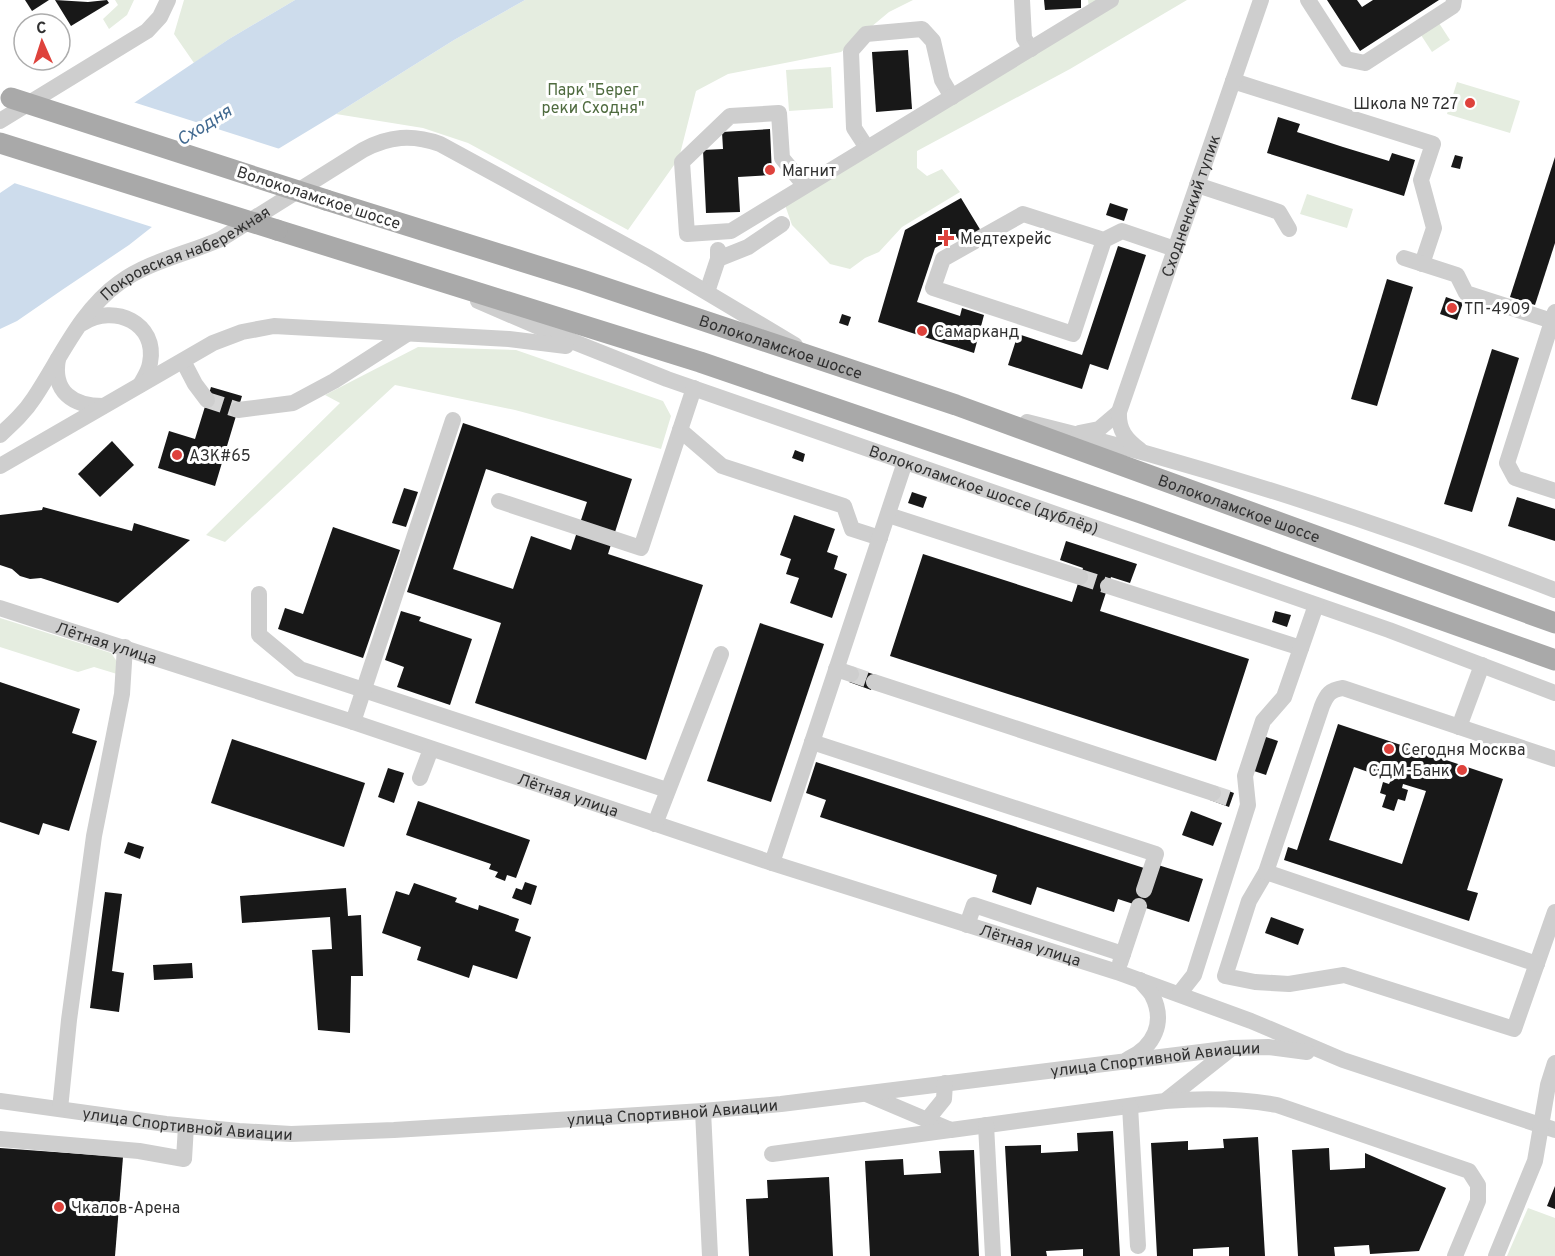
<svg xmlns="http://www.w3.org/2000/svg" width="1555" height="1256" font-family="Overpass,sans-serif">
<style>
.green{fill:#e5ede0}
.water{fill:#cddcec}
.pier{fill:#fff}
.building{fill:#181818;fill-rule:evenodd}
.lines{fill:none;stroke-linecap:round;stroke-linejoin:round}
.minor-tunnel{stroke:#d6d6d6;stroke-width:16;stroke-dasharray:16 8;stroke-linecap:butt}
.minor{stroke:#cecece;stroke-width:16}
.major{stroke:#a9a9a9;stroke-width:21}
.major-bridge{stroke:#a9a9a9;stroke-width:21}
.poi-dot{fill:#de423c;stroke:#fff;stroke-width:2}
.labels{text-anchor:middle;stroke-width:6;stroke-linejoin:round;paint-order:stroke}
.park-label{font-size:16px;fill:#4f6b3f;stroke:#fff}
.poi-label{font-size:16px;fill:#313131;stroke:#fff;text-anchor:start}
.street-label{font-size:16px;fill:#313131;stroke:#fff}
.water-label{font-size:18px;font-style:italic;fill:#416990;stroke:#fff}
</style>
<rect width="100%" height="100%" fill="#fff"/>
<!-- green -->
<g class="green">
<polygon points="115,0 134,0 127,15 109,29 103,19 118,5"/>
<polygon points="184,0 295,0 229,39 194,63 174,34"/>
<polygon points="525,0 913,0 889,12 841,52 728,74 696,91 679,158 628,230 468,143 423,128 336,114 454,40"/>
<polygon points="1088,0 1187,0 1070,69 917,151 917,168 927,176 942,169 960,192 902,227 879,252 865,258 850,269 830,264 792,225 785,205 1090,17"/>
<polygon points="1437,20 1450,40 1432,52 1419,32"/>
<polygon points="831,67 833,108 789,111 786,70"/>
<polygon points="1457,82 1520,101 1510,133 1447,114"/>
<polygon points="1307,194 1353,209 1347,228 1300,214"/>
<polygon points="418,347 516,350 663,401 671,416 661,449 515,410 395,385 225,542 206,535 340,403 325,395"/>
<polygon points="0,618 111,653 118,663 117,674 94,667 78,672 0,647"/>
<polygon points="1528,1208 1555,1218 1555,1256 1507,1256"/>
</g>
<!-- water -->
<polygon class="water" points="295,0 525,0 454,40 336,114 162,219 129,245 62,290 17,321 0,329 0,193 229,39"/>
<!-- pier -->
<polygon class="pier" points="133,102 283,150 155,228 11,182"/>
<!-- building -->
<g class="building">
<polygon points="25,0 49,0 32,11"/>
<polygon points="55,0 88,2 107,0 109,3 71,26"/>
<polygon points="1044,0 1081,0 1081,8 1045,10"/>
<polygon points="1327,0 1357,0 1362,7 1373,0 1439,0 1360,51"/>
<polygon points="908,50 912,109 876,112 872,52"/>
<polygon points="1278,117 1300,124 1297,132 1343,147 1389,161 1392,153 1415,160 1404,196 1267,153"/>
<polygon points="770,129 772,175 738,177 740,212 706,213 703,150 723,149 722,132"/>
<polygon points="1455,155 1463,157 1460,169 1451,167"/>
<polygon points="1555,157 1555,243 1535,305 1510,297"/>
<polygon points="961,198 981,231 960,242 956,236 935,248 917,302 960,316 962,308 984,315 974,353 878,322 905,230"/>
<polygon points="1110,203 1128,209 1124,221 1106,215"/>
<polygon points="1118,246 1146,255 1108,370 1090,364 1082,389 1008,365 1018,334 1082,355"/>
<polygon points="1387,279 1413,287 1377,406 1351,399"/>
<polygon points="1446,297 1463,303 1457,320 1440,314"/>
<polygon points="842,314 851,317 848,326 839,323"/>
<polygon points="1492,349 1519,358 1472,512 1444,504"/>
<polygon points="211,387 242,396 215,486 158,468 169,431 195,439"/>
<path d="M463 423 632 479 608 554 703 585 646 760 475 703 501 623 407 592ZM486 469 587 502 571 550 531 536 513 589 453 569Z"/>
<polygon points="112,441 134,465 100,497 78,474"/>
<polygon points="795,450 805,454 803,462 792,458"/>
<polygon points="404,488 418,492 406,527 392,523"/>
<polygon points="912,492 927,497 923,508 908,503"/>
<polygon points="1517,497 1555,509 1555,541 1508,526"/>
<polygon points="43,507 132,531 134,523 190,540 118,603 41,578 30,579 20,576 12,569 0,565 0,515 42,510"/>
<polygon points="794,515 835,529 827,552 838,556 834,569 847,574 832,618 790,603 799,578 786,574 791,559 780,555"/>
<polygon points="333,527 400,550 363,658 278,629 285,608 303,614"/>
<polygon points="1066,541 1137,564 1130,583 1111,577 1100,611 1249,659 1216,761 890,656 923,554 1072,602 1083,568 1060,560"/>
<polygon points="401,611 421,617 419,621 472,639 450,705 397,687 404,667 385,660"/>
<polygon points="1275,611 1291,615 1287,627 1272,622"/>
<polygon points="760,623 824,644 771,802 707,781"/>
<polygon points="854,668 876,675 871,690 849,682"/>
<polygon points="0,682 80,709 72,733 97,741 69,831 43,823 39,835 0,822"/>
<path d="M1338 724 1503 779 1467 890 1478 893 1469 921 1284 860 1288 847 1297 850ZM1354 767 1391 780 1389 784 1383 782 1380 793 1386 795 1382 807 1394 811 1398 799 1405 801 1408 790 1402 788 1403 784 1426 791 1402 864 1329 840Z"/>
<polygon points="1263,736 1278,741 1266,775 1251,770"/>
<polygon points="232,739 365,783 344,847 211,803"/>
<polygon points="816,762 1144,868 1158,865 1203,879 1189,922 1118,899 1114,912 1037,887 1031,905 992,892 997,875 820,817 826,800 806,793"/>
<polygon points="388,768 404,773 394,803 378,797"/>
<polygon points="1215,786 1234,793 1229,807 1210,800"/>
<polygon points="418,801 530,840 516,878 507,875 505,881 495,877 498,872 489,869 491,864 406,835"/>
<polygon points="1191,811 1222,823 1213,846 1182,835"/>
<polygon points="128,842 144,847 140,859 124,853"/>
<polygon points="525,882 537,886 531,905 512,898 516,888 522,890"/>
<polygon points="414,883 457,898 455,902 478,910 479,905 519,919 515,931 531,937 517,979 473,965 469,978 417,960 421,947 382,933 396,891 409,895"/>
<polygon points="346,888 348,916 361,915 363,976 351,976 350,1033 318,1030 312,950 332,949 330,917 242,923 240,896"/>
<polygon points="105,892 122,894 112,971 124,973 119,1012 90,1008"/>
<polygon points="1271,917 1304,929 1298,945 1265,933"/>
<polygon points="192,963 193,978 154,980 153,965"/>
<polygon points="1113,1131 1120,1256 1083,1256 1083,1249 1046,1251 1047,1256 1011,1256 1005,1146 1041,1145 1041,1153 1078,1151 1077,1133"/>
<polygon points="1258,1137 1265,1256 1229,1256 1229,1247 1193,1249 1193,1256 1157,1256 1151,1143 1188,1141 1188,1150 1224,1148 1223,1139"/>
<polygon points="0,1148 123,1157 115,1256 0,1256"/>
<polygon points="1329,1148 1330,1170 1365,1168 1365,1153 1446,1188 1419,1251 1370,1254 1369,1245 1334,1247 1335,1256 1298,1256 1292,1150"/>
<polygon points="974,1150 979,1256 870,1256 865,1161 903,1159 904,1175 941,1173 939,1151"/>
<polygon points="829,1177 833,1256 749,1256 746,1199 768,1198 767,1180"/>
<polygon points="1555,1186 1555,1209 1547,1206"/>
</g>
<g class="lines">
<!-- minor-tunnel -->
<g class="minor-tunnel">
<polyline points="207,400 238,410"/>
<polyline points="1080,577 1108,586"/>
<polyline points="851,674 874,682"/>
<polyline points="1213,793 1231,799"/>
</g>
<!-- minor -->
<g class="minor">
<polyline points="1022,0 1024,38 1031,49"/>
<polyline points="1308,0 1346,59 1365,63 1453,6 1454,0"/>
<polyline points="1233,81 1433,144 1421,180 1434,228 1422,264"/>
<polyline points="0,121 147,31 160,17 168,0"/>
<polyline points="867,148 854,128 851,51 866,34 922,29 933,41 942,80 952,97"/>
<polyline points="1197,185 1279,212 1289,229"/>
<polyline points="805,186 782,158 779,113 730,116 682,162 687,234 731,231 1111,0"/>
<polyline points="1104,240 1023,214 943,259 933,288 1073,334 1104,240 1122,231 1175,249"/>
<polyline points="1404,258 1457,275 1466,293 1552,321"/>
<polyline points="718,259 748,247 782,224"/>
<polyline points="707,292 718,259 718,250"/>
<path id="s1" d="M478 301 564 338 667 379 1389 630 1555 693"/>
<polyline points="1555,312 1507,463 1515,478 1555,491"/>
<path d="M83 323C114 303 158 323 150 363 149 371 144 378 140 385"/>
<path d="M58 359C52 392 73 406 103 406"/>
<polyline points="183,361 195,384 207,400"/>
<polyline points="238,410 293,403 334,381 407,334"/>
<path d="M1027 422C1207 466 1383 524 1555 590"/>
<polyline points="680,430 722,466 844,506 852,529 880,538"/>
<polyline points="1079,433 1099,429 1119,412"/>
<path id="s2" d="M0 435C13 423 25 412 34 398 60 359 80 311 119 283 149 261 187 254 221 239L363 150C389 136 412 134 440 144L649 258 795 345"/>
<path id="s3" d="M1140 450C1126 440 1118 430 1119 412L1261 0"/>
<polyline points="0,466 213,343 242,332 274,326 509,339 566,346"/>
<polyline points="499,501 641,548 694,388"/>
<polyline points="888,515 1080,577"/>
<polyline points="1108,586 1301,648"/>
<polyline points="259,594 259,635 300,669 667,790"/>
<path id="s4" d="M0 608 353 722 772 863 1117 972 1251 1021 1343 1060 1555 1130"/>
<polyline points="836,669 851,674"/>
<polyline points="874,682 1213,793"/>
<polyline points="353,722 453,420"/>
<polyline points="1459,727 1482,665"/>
<polyline points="812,742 1156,854 1144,890"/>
<path d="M1555 759 1343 688C1330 690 1327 694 1322 706L1266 872 1249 901 1225 976 1255 982 1289 984 1344 975 1514 1029 1555 912"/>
<polyline points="420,778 431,749"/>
<polyline points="655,824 721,654"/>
<polyline points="772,863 905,462"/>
<polyline points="1266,872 1537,964"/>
<polyline points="967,925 974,905 1123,954"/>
<polyline points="1120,963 1139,906"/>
<polyline points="1179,994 1194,975 1248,805 1245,776 1263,721 1284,697 1316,605"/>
<path d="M1128 1059C1154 1047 1166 1022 1152 995 1149 990 1143 985 1140 980"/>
<polyline points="866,1094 951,1130 1165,1101 1232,1048"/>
<path id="s5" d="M0 1101 166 1124 239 1131 291 1134 394 1130 703 1111 781 1104 1233 1048 1268 1047 1307 1052"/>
<path d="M1165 1101C1203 1098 1239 1098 1277 1105L1469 1171 1478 1185V1201L1455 1256"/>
<polyline points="1130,1106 1138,1246"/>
<polyline points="60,1109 69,1020 94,836 122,694 125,647"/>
<polyline points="703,1111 710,1256"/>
<polyline points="927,1120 944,1099 945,1083"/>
<polyline points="986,1125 993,1256"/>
<polyline points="0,1139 139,1151 184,1159 186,1126"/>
<polyline points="772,1154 950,1130"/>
<polyline points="1496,1256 1535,1161 1548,1085 1555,1063"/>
</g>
<!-- major -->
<g class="major">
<path id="s6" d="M326 200 582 280 956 405 1555 623"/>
<polyline points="277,230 700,362 1141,513 1555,660"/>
</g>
<!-- major-bridge -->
<g class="major-bridge">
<polyline points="11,98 326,200"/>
<polyline points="0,143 277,230"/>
</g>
</g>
<!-- markers -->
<g class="poi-dot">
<circle cx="1470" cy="103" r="6"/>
<circle cx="770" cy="170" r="6"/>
<path d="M943 229h6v6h6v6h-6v6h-6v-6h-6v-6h6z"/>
<circle cx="1452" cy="308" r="6"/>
<circle cx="922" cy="331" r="6"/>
<circle cx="177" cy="455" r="6"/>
<circle cx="1389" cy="749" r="6"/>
<circle cx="1462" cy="770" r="6"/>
<circle cx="59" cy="1207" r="6"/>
</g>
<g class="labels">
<!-- park labels -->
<g class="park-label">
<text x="593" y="95">Парк "Берег<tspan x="593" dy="18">реки Сходня"</tspan></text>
</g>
<!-- poi labels -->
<g class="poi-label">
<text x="1458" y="109" text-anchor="end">Школа № 727</text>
<text x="782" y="176">Магнит</text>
<text x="960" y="244">Медтехрейс</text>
<text x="1464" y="314">ТП-4909</text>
<text x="934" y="337">Самарканд</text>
<text x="189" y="461">АЗК#65</text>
<text x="1401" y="755">Сегодня Москва</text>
<text x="1450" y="776" text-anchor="end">СДМ-Банк</text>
<text x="71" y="1213">Чкалов-Арена</text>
</g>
<!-- street labels -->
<g class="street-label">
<text transform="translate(319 197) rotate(18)" y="6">Волоколамское шоссе</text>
<text dy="6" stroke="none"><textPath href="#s3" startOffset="264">Сходненский тупик</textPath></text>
<text dy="6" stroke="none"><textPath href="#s2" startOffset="267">Покровская набережная</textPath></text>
<text dy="6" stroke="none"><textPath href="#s6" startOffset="478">Волоколамское шоссе</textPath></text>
<text dy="6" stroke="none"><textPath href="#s1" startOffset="540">Волоколамское шоссе (дублёр)</textPath></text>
<text dy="6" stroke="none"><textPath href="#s6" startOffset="964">Волоколамское шоссе</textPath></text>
<text dy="6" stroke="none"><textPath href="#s4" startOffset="112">Лётная улица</textPath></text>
<text dy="6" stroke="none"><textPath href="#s4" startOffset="598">Лётная улица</textPath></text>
<text dy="6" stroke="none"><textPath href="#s4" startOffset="1084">Лётная улица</textPath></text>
<text dy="6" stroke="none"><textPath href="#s5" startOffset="1161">улица Спортивной Авиации</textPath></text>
<text dy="6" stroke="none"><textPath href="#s5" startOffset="675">улица Спортивной Авиации</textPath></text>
<text dy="6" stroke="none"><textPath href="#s5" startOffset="189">улица Спортивной Авиации</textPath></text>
</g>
<!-- water labels -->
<g class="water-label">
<text transform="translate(204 125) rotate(-32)" y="6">Сходня</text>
</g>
</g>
<!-- north arrow -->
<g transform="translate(42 42) rotate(357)"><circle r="28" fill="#ffffff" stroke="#adadad" stroke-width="1.5"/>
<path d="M0-4.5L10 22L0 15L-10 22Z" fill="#de423c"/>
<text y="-9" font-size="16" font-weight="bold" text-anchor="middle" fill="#313131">С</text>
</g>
</svg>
